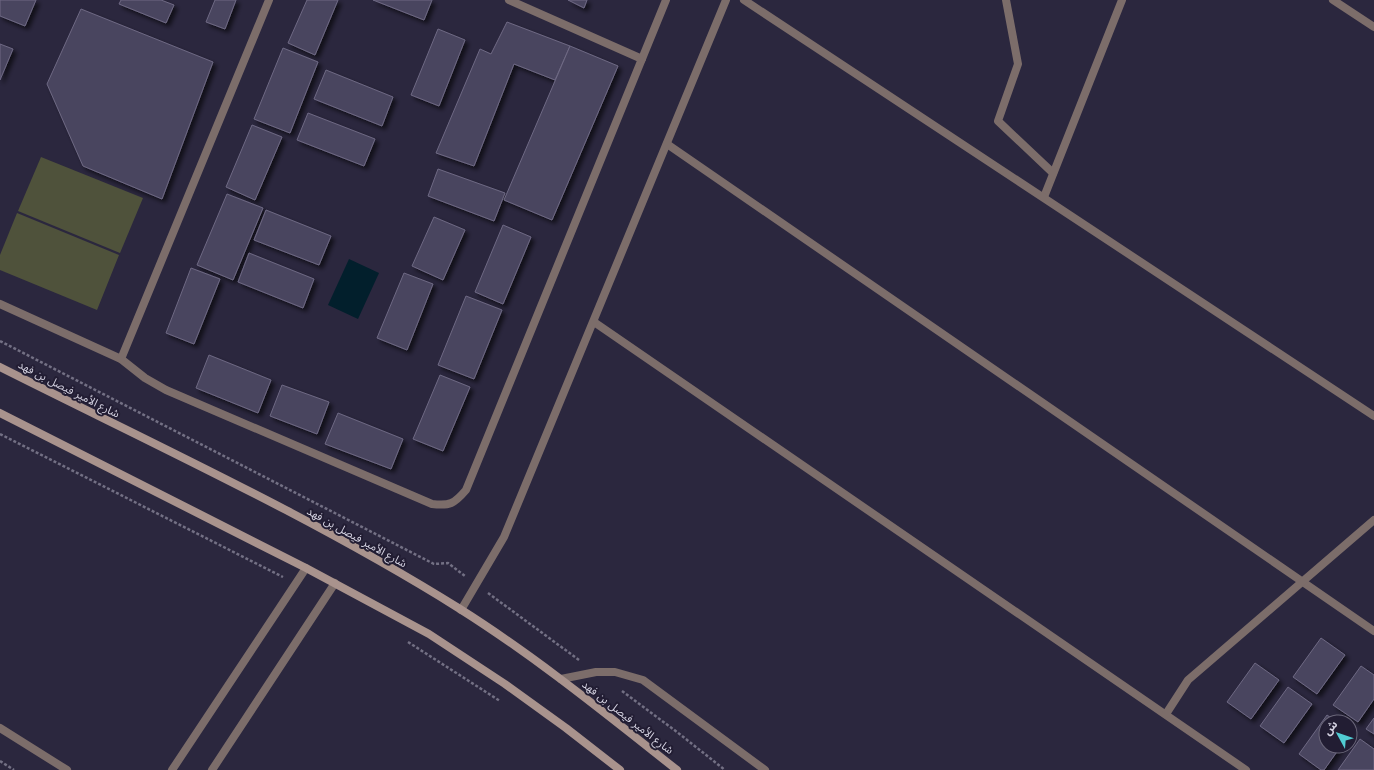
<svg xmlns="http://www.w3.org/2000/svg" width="1374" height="770" font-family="'Libre Baskerville','Noto Sans Arabic',serif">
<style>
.green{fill:#4f523b}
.water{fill:#021f2c}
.building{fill:#4a455e;stroke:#6e6984;filter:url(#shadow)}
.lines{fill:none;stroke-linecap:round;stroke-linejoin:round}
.path{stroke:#737084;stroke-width:2.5;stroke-dasharray:3 2;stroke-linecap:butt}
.service{stroke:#7c6d6a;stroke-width:8}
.minor{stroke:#7c6d6a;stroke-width:8}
.tertiary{stroke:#7c6d6a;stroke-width:8}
.secondary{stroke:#a9938d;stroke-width:8}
.labels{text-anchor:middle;stroke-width:4;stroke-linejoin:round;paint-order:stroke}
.street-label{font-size:11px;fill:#d6d4e3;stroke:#221d33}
</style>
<defs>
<filter id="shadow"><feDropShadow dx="3.5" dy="3.5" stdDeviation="2" flood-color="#0009"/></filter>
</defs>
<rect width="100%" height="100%" fill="#2b273e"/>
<!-- green -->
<g class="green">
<polygon points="41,157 143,198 120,253 18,211"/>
<polygon points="17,213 119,255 97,310 0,270 0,255"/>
</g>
<!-- water -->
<polygon class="water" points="349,259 379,273 358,319 328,305"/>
<!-- building -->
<g class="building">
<polygon points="0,0 36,0 25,26 0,16"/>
<polygon points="121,0 161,0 174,5 166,23 119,4"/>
<polygon points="215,0 236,0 225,29 206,22"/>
<polygon points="307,0 338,0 315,55 288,43"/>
<polygon points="373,0 432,0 424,20"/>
<polygon points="568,0 587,0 584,8"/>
<polygon points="81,9 213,62 162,199 83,166 47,84"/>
<polygon points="507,22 570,46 555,80 514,64 474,166 436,153 480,49 491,54"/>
<polygon points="438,29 465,40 439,106 411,95"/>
<polygon points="0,44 13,49 0,80"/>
<polygon points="570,46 618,66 552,220 504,200"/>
<polygon points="283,48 318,62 290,133 254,119"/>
<polygon points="326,70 393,97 382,126 314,99"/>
<polygon points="308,113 375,139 364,166 297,140"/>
<polygon points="252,125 282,137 255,200 226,187"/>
<polygon points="438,169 505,193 494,221 428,196"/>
<polygon points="227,194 263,208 233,280 197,265"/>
<polygon points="266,210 331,236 319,265 254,240"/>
<polygon points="434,217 465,230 443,280 412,266"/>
<polygon points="503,225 531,237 503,304 475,292"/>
<polygon points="249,253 314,279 303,308 238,282"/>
<polygon points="191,268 220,279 194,344 166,333"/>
<polygon points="404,273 433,284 407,350 377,338"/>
<polygon points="466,296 502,310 474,379 438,365"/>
<polygon points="209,355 271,380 258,413 196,388"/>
<polygon points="440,375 470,387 443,451 413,439"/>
<polygon points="282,385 329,402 317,434 270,416"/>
<polygon points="338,413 403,439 391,469 325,444"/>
<polygon points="1321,638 1345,655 1317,694 1293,677"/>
<polygon points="1255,663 1279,680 1251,719 1227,702"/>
<polygon points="1361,666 1374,675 1374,699 1358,722 1333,705"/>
<polygon points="1288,687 1312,704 1284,743 1260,726"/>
<polygon points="1327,715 1337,722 1326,722 1326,746 1341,746 1324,770 1321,770 1299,754"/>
<polygon points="1374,718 1374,734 1366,729"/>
<polygon points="1360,739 1374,749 1374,770 1338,770"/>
</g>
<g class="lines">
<!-- path -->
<g class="path">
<polyline points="0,341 434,564 448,563 465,576"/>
<polyline points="0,434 283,577"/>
<polyline points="488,593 579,660"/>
<polyline points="408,642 500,701"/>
<polyline points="622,691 677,732 725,770"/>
<polyline points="0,761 14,770"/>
</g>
<!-- service -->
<g class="service">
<polyline points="1006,0 1018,64 998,121 1053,173"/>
<polyline points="1333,0 1374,27"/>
<polyline points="1044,197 1122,0"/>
<polyline points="561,679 596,672 615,672 643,680 765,770"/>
</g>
<!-- minor -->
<g class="minor">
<polyline points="509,0 642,59"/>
<polyline points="744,0 1374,416"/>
<polyline points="667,144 1374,631"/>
<path d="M0 304 121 359 145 378 166 390 432 504C450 506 454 504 466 490L666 0"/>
<polyline points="594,322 1246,770"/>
<polyline points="121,359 269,0"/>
<polyline points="461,610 504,537 726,0"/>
<polyline points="1166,714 1188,680 1374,520"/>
<polyline points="172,770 306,568"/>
<polyline points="212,770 335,583"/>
</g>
<!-- tertiary -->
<polyline class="tertiary" points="0,728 67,770"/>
<!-- secondary -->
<g class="secondary">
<path d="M0 367C155 445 313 517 460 609 536 657 606 714 677 770"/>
<polyline points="0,413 306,568 429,634 505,684 566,728 620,770"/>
</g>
</g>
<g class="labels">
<!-- street labels -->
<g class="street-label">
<text transform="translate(69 389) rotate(27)" y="4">شارع الأمير فيصل بن فهد</text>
<text transform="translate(357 537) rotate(29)" y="4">شارع الأمير فيصل بن فهد</text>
<text transform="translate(628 717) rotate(38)" y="4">شارع الأمير فيصل بن فهد</text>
</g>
</g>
<!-- north arrow -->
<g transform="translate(1338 734) rotate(310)"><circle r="19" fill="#221d33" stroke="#6a6679"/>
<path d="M0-3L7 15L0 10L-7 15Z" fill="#51ccd3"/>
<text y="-6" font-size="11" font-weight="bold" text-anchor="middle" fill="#d6d4e3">ش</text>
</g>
</svg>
